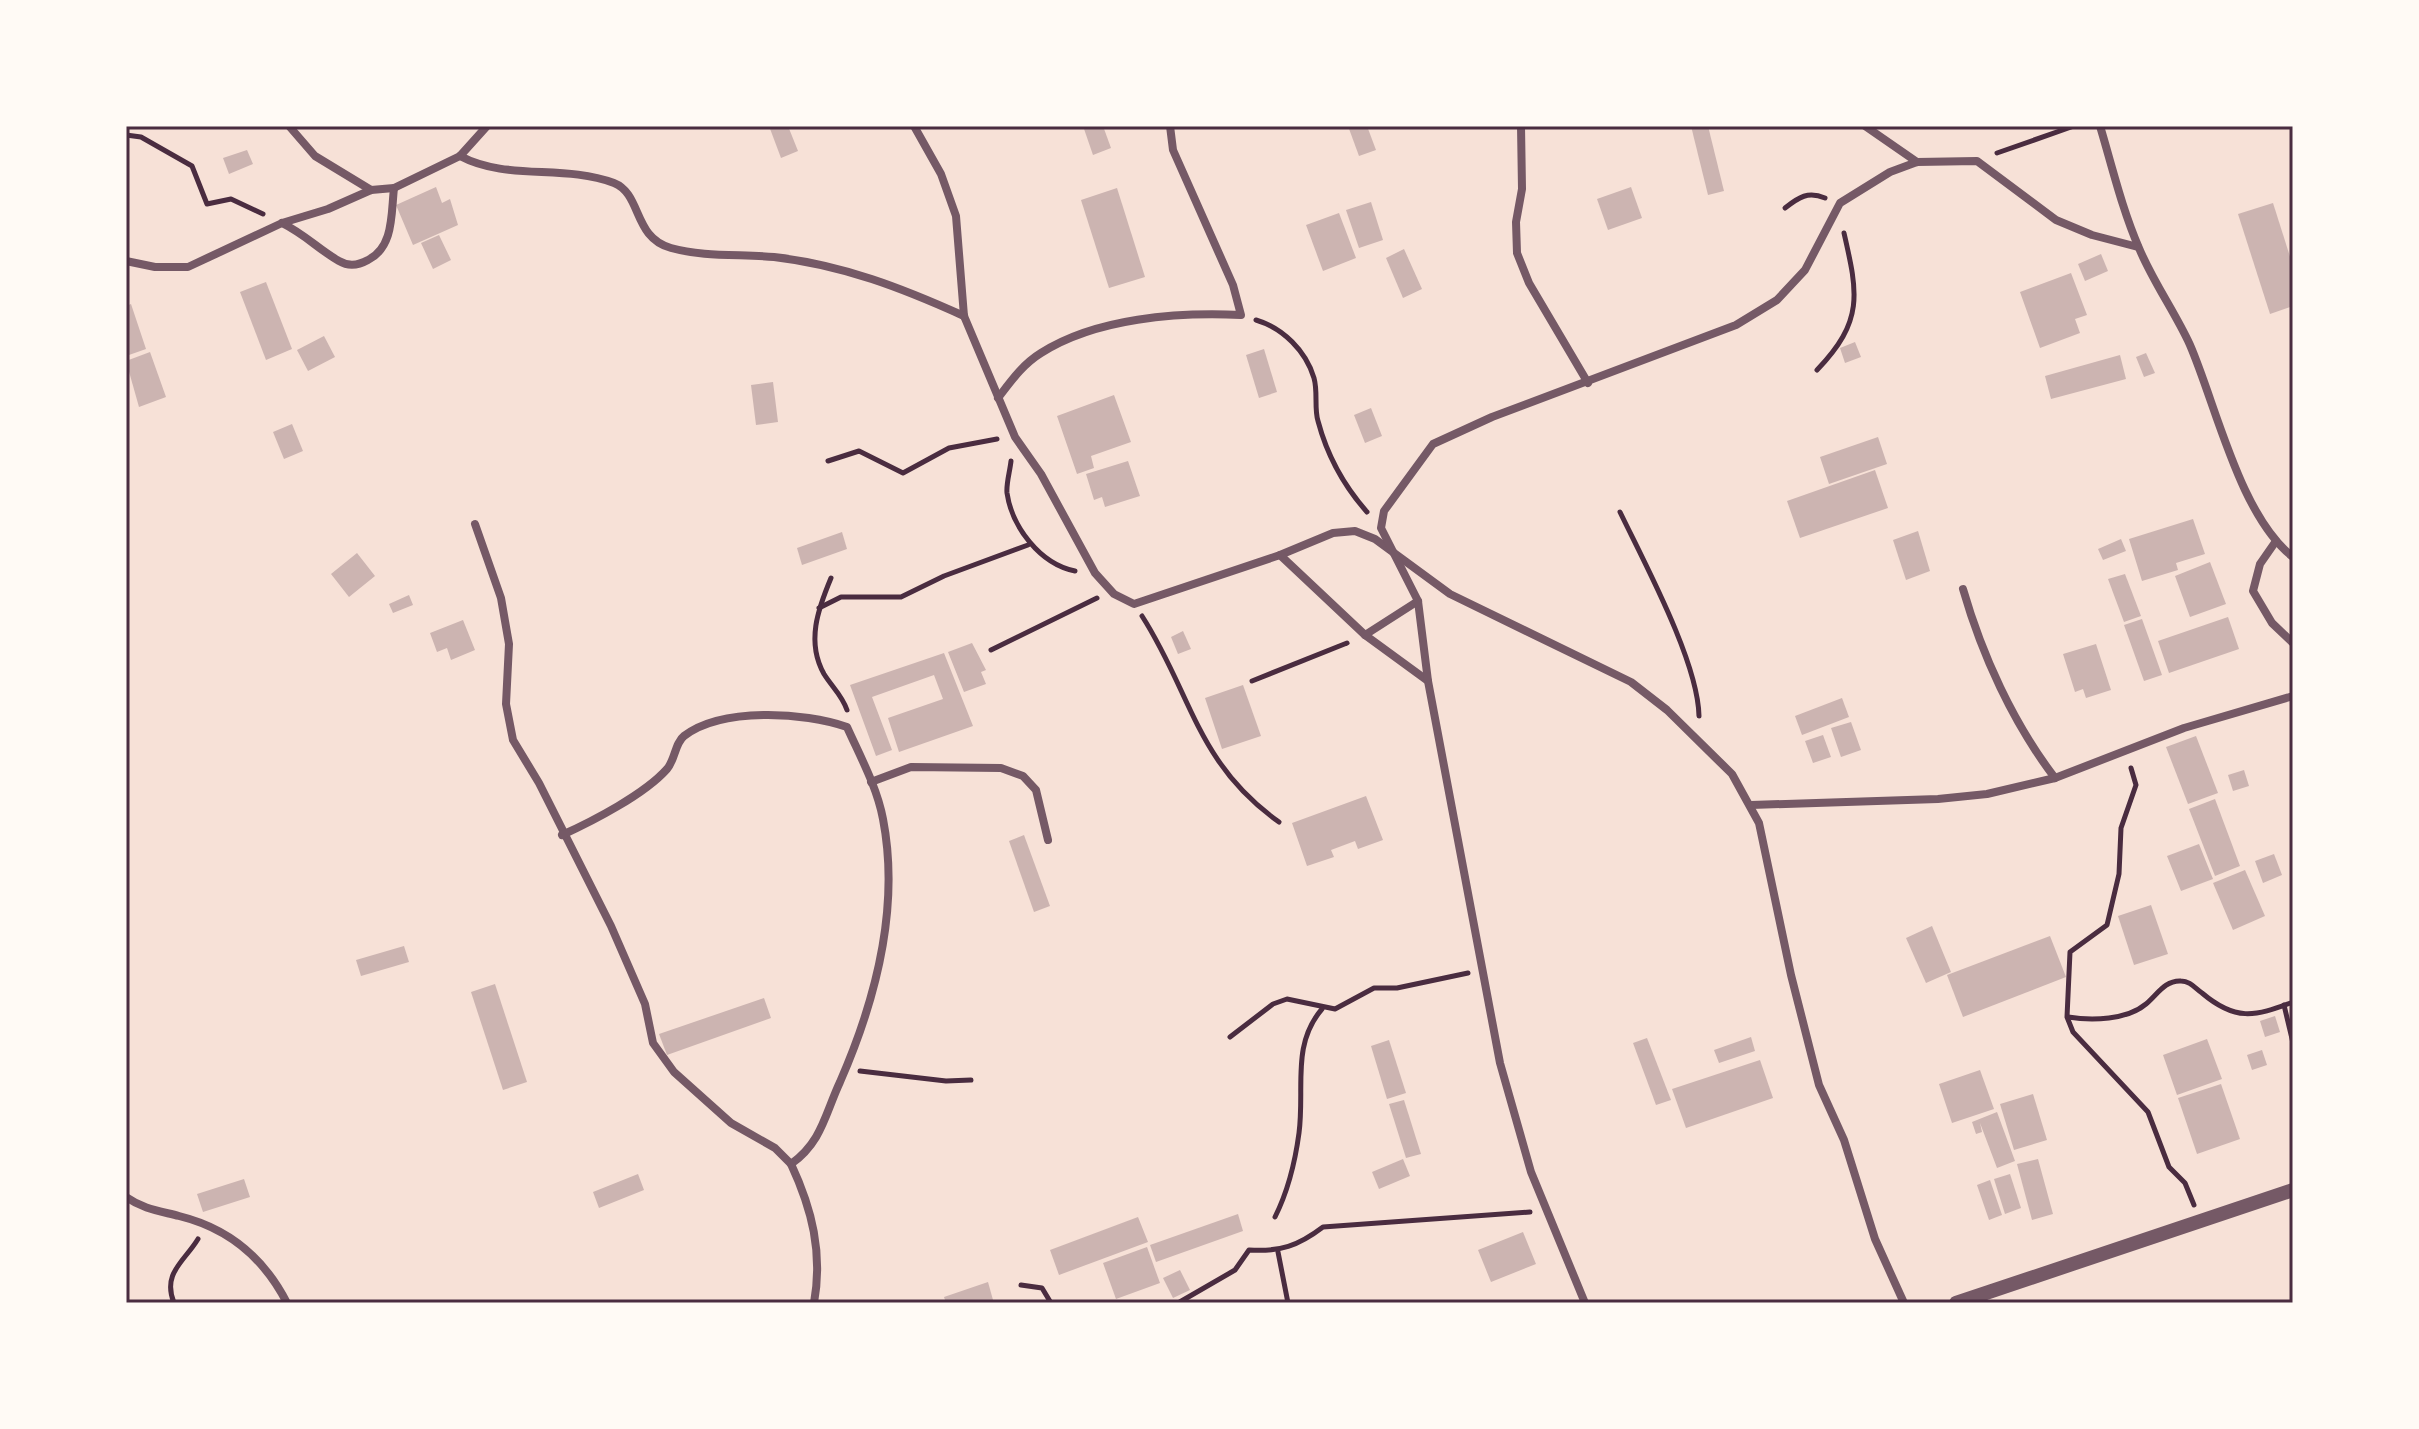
<svg xmlns="http://www.w3.org/2000/svg" width="2419" height="1429" font-family="'Varela Round',sans-serif">
<style>
.building{fill:#ccb4b1}
.lines{fill:none;stroke-linecap:round;stroke-linejoin:round}
.path{stroke:#4a2c40;stroke-width:5}
.minor{stroke:#755966;stroke-width:8}
.tertiary{stroke:#755966;stroke-width:14}
.neatline{fill:none;stroke:#4a2c40;stroke-width:3}
</style>
<rect width="100%" height="100%" fill="#f7e1d7"/>
<!-- building -->
<g class="building">
<polygon points="769,126 788,126 798,151 781,158"/>
<polygon points="1083,126 1103,126 1111,148 1093,155"/>
<polygon points="1348,126 1367,126 1376,150 1359,156"/>
<polygon points="1691,126 1708,126 1724,191 1708,195"/>
<polygon points="247,150 253,164 229,174 223,158"/>
<polygon points="436,187 442,203 450,199 458,225 413,245 396,205"/>
<polygon points="1631,187 1642,218 1608,230 1597,199"/>
<polygon points="1117,188 1145,277 1109,288 1081,200"/>
<polygon points="1371,202 1383,240 1359,248 1346,210"/>
<polygon points="2273,203 2293,266 2293,306 2270,314 2238,214"/>
<polygon points="1339,213 1356,258 1323,271 1306,225"/>
<polygon points="439,235 451,260 433,269 421,243"/>
<polygon points="1404,249 1422,289 1403,298 1386,258"/>
<polygon points="2101,254 2108,271 2085,281 2078,264"/>
<polygon points="2071,273 2087,315 2075,319 2080,333 2040,348 2020,292"/>
<polygon points="266,282 292,349 266,360 240,292"/>
<polygon points="131,304 146,349 129,355 126,306"/>
<polygon points="324,336 335,357 308,371 297,350"/>
<polygon points="1855,342 1861,357 1845,363 1840,348"/>
<polygon points="1264,349 1277,392 1259,398 1246,355"/>
<polygon points="150,352 166,397 139,407 126,361"/>
<polygon points="2146,353 2155,373 2144,377 2136,357"/>
<polygon points="2120,355 2126,379 2051,399 2045,376"/>
<polygon points="773,382 778,422 756,425 751,385"/>
<polygon points="1114,395 1131,442 1091,456 1094,468 1077,474 1057,416"/>
<polygon points="1371,408 1382,436 1365,443 1354,415"/>
<polygon points="292,424 303,451 284,459 273,432"/>
<polygon points="1878,437 1887,464 1829,484 1820,457"/>
<polygon points="1128,461 1140,496 1105,507 1102,497 1094,500 1086,474"/>
<polygon points="1875,470 1888,508 1800,538 1787,501"/>
<polygon points="2193,519 2205,554 2176,563 2178,570 2142,581 2129,539"/>
<polygon points="1918,531 1930,571 1906,580 1893,540"/>
<polygon points="842,532 847,549 802,565 797,548"/>
<polygon points="2121,539 2126,551 2103,560 2098,549"/>
<polygon points="357,553 375,576 349,597 331,574"/>
<polygon points="2210,562 2226,604 2190,617 2175,576"/>
<polygon points="2125,574 2141,616 2124,622 2108,579"/>
<polygon points="409,595 413,605 393,613 389,604"/>
<polygon points="2228,617 2239,649 2169,673 2158,641"/>
<polygon points="2142,619 2162,675 2144,681 2124,625"/>
<polygon points="463,620 475,650 451,660 447,648 437,652 430,633"/>
<polygon points="1183,631 1191,649 1178,654 1171,637"/>
<polygon points="972,643 986,670 981,672 986,684 964,692 948,652"/>
<polygon points="2096,644 2111,690 2086,698 2083,689 2075,692 2063,654"/>
<polygon points="944,653 973,726 899,752 888,718 943,699 934,675 872,697 892,750 876,756 850,685"/>
<polygon points="1243,685 1261,736 1222,749 1205,698"/>
<polygon points="1842,698 1849,717 1802,735 1795,716"/>
<polygon points="1851,722 1861,750 1841,757 1831,728"/>
<polygon points="1823,735 1831,757 1813,763 1805,741"/>
<polygon points="2196,736 2218,793 2188,804 2166,747"/>
<polygon points="2244,770 2249,786 2233,791 2228,775"/>
<polygon points="1366,796 1383,840 1358,849 1355,841 1331,850 1334,857 1307,866 1292,823"/>
<polygon points="2215,799 2240,866 2215,876 2189,809"/>
<polygon points="1024,835 1050,906 1034,912 1009,841"/>
<polygon points="2199,844 2213,879 2181,891 2167,856"/>
<polygon points="2274,854 2282,875 2263,883 2255,861"/>
<polygon points="2245,870 2265,916 2233,930 2213,883"/>
<polygon points="2151,905 2168,954 2134,965 2118,916"/>
<polygon points="1932,926 1951,972 1926,983 1906,938"/>
<polygon points="2050,936 2066,977 1963,1017 1947,975"/>
<polygon points="404,946 409,962 361,976 356,960"/>
<polygon points="495,984 527,1082 503,1090 471,992"/>
<polygon points="764,998 771,1018 667,1055 659,1034"/>
<polygon points="2275,1016 2280,1032 2265,1037 2260,1021"/>
<polygon points="1751,1037 1755,1051 1719,1063 1714,1050"/>
<polygon points="1647,1038 1671,1100 1656,1105 1633,1043"/>
<polygon points="2207,1039 2222,1079 2177,1095 2163,1055"/>
<polygon points="1389,1040 1406,1093 1387,1099 1371,1046"/>
<polygon points="2262,1050 2267,1065 2252,1070 2247,1055"/>
<polygon points="1760,1060 1773,1098 1686,1128 1672,1089"/>
<polygon points="1980,1070 1994,1109 1952,1123 1939,1084"/>
<polygon points="2221,1084 2240,1139 2197,1154 2178,1098"/>
<polygon points="2033,1094 2047,1140 2014,1150 2000,1104"/>
<polygon points="1404,1100 1421,1154 1406,1158 1389,1104"/>
<polygon points="1997,1112 2015,1161 1997,1168 1980,1123 1982,1132 1976,1134 1972,1122"/>
<polygon points="1403,1159 1410,1176 1379,1189 1372,1172"/>
<polygon points="2038,1159 2053,1214 2032,1220 2017,1164"/>
<polygon points="638,1174 644,1190 599,1208 593,1192"/>
<polygon points="2010,1174 2021,1208 2005,1214 1994,1179"/>
<polygon points="244,1179 250,1197 203,1212 197,1194"/>
<polygon points="1990,1180 2002,1215 1989,1220 1977,1185"/>
<polygon points="1238,1214 1243,1231 1156,1262 1150,1245"/>
<polygon points="1138,1217 1148,1242 1059,1275 1050,1250"/>
<polygon points="1523,1232 1536,1264 1491,1282 1478,1250"/>
<polygon points="1147,1247 1160,1283 1116,1299 1103,1263"/>
<polygon points="1180,1270 1190,1290 1173,1298 1163,1278"/>
<polygon points="988,1282 993,1300 946,1303 944,1297"/>
</g>
<g class="lines">
<!-- path -->
<g class="path">
<polyline points="126,135 141,137 192,166 207,204 231,199 263,214"/>
<polyline points="1997,153 2074,126"/>
<path d="M1785 208C1799 197 1808 191 1825 198"/>
<path d="M1256 320C1283 328 1306 351 1314 378 1318 392 1314 408 1318 421 1327 455 1344 486 1367 512"/>
<path d="M1817 370C1864 321 1858 294 1844 233"/>
<polyline points="828,461 859,451 903,473 949,448 997,439"/>
<path d="M1011 461C1010 471 1006 484 1007 493 1012 527 1040 564 1075 571"/>
<path d="M1620 512C1645 564 1698 662 1699 716"/>
<path d="M831 578C818 609 806 642 824 674 832 687 842 695 847 710"/>
<polyline points="819,608 841,597 901,597 944,576 1028,545"/>
<path d="M1142 616C1192 694 1196 763 1279 822"/>
<polyline points="991,650 1097,598"/>
<polyline points="1252,681 1347,643"/>
<polyline points="2131,768 2136,785 2121,828 2119,874 2107,925 2070,952 2067,1017 2073,1032 2148,1112 2169,1167 2185,1183 2194,1205"/>
<polyline points="2284,1005 2293,1043"/>
<path d="M2068 1017C2092 1021 2127 1020 2146 1004 2157 995 2165 980 2181 981 2190 981 2195 988 2202 993 2235 1021 2254 1017 2293 1002"/>
<polyline points="1230,1037 1273,1004 1287,999 1335,1009 1374,988 1397,988 1468,973"/>
<polyline points="860,1071 946,1081 971,1080"/>
<path d="M1275 1217C1288 1191 1295 1163 1299 1133 1305 1088 1291 1045 1322 1009"/>
<polyline points="1278,1252 1288,1303"/>
<polyline points="1021,1285 1042,1288 1051,1303"/>
<path d="M174 1303C162 1273 184 1262 198 1239"/>
<path d="M1178 1303 1235 1270 1249 1250C1280 1252 1298 1246 1323 1227L1530 1212"/>
</g>
<!-- minor -->
<g class="minor">
<polyline points="289,126 315,156 371,190"/>
<polyline points="914,126 941,174 956,216 964,316 1015,437 1041,474 1095,573 1114,594 1134,604 1280,555 1365,635 1428,681 1500,1063 1531,1172 1585,1303"/>
<polyline points="1521,126 1522,189 1516,222 1517,253 1529,283 1588,383"/>
<polyline points="1865,126 1917,162"/>
<path d="M2100 126C2112 166 2122 209 2139 248 2153 282 2175 312 2190 345 2216 405 2240 516 2293 557"/>
<path d="M460 156C507 181 563 164 614 183 642 194 633 238 671 248 703 257 741 254 774 257 843 265 902 288 964 316"/>
<path d="M282 223C306 235 318 249 339 261 349 267 359 265 368 260 394 247 391 214 394 188"/>
<polyline points="126,261 155,267 188,267 282,223 328,209 371,190 394,188 460,156 487,126"/>
<path d="M998 398C1011 381 1023 364 1041 353 1096 318 1177 312 1241 315L1233 285 1173 150 1170 126"/>
<polyline points="475,524 501,598 509,644 506,704 513,740 539,783 611,926 645,1004 653,1043 674,1072 731,1123 775,1148 791,1164"/>
<polyline points="2276,541 2260,564 2253,591 2272,623 2293,643"/>
<polyline points="1280,555 1333,533 1355,531 1375,539 1450,594 1631,682 1667,710 1732,774 1759,823 1791,975 1819,1085 1844,1140 1875,1239 1904,1303"/>
<path d="M1963 589C1982 655 2013 723 2055 778"/>
<polyline points="1365,635 1418,601"/>
<polyline points="1428,681 1418,601 1381,528 1384,511 1433,444 1492,417 1736,325 1777,300 1805,270 1840,203 1890,172 1917,162 1977,161 2056,220 2092,235 2138,247"/>
<polyline points="871,782 911,767 1001,768 1023,776 1036,790 1048,840"/>
<polyline points="1751,805 1938,799 1987,794 2055,778 2184,728 2293,696"/>
<path d="M562 835C593 821 645 794 667 769 675 760 675 743 684 736 722 707 804 712 847 727 860 756 877 787 883 819 900 907 875 1002 840 1082 825 1114 822 1142 791 1164 812 1209 823 1253 814 1303"/>
<path d="M126 1197C143 1209 160 1211 179 1216 228 1228 264 1258 287 1303"/>
</g>
<!-- tertiary -->
<polyline class="tertiary" points="1956,1303 2293,1190"/>
</g>
<!-- border -->
<rect width="2419" height="1429" fill="none" stroke="#fffaf5" stroke-width="256"/>
<rect x="128" y="128" width="2163" height="1173" class="neatline"/>
</svg>
